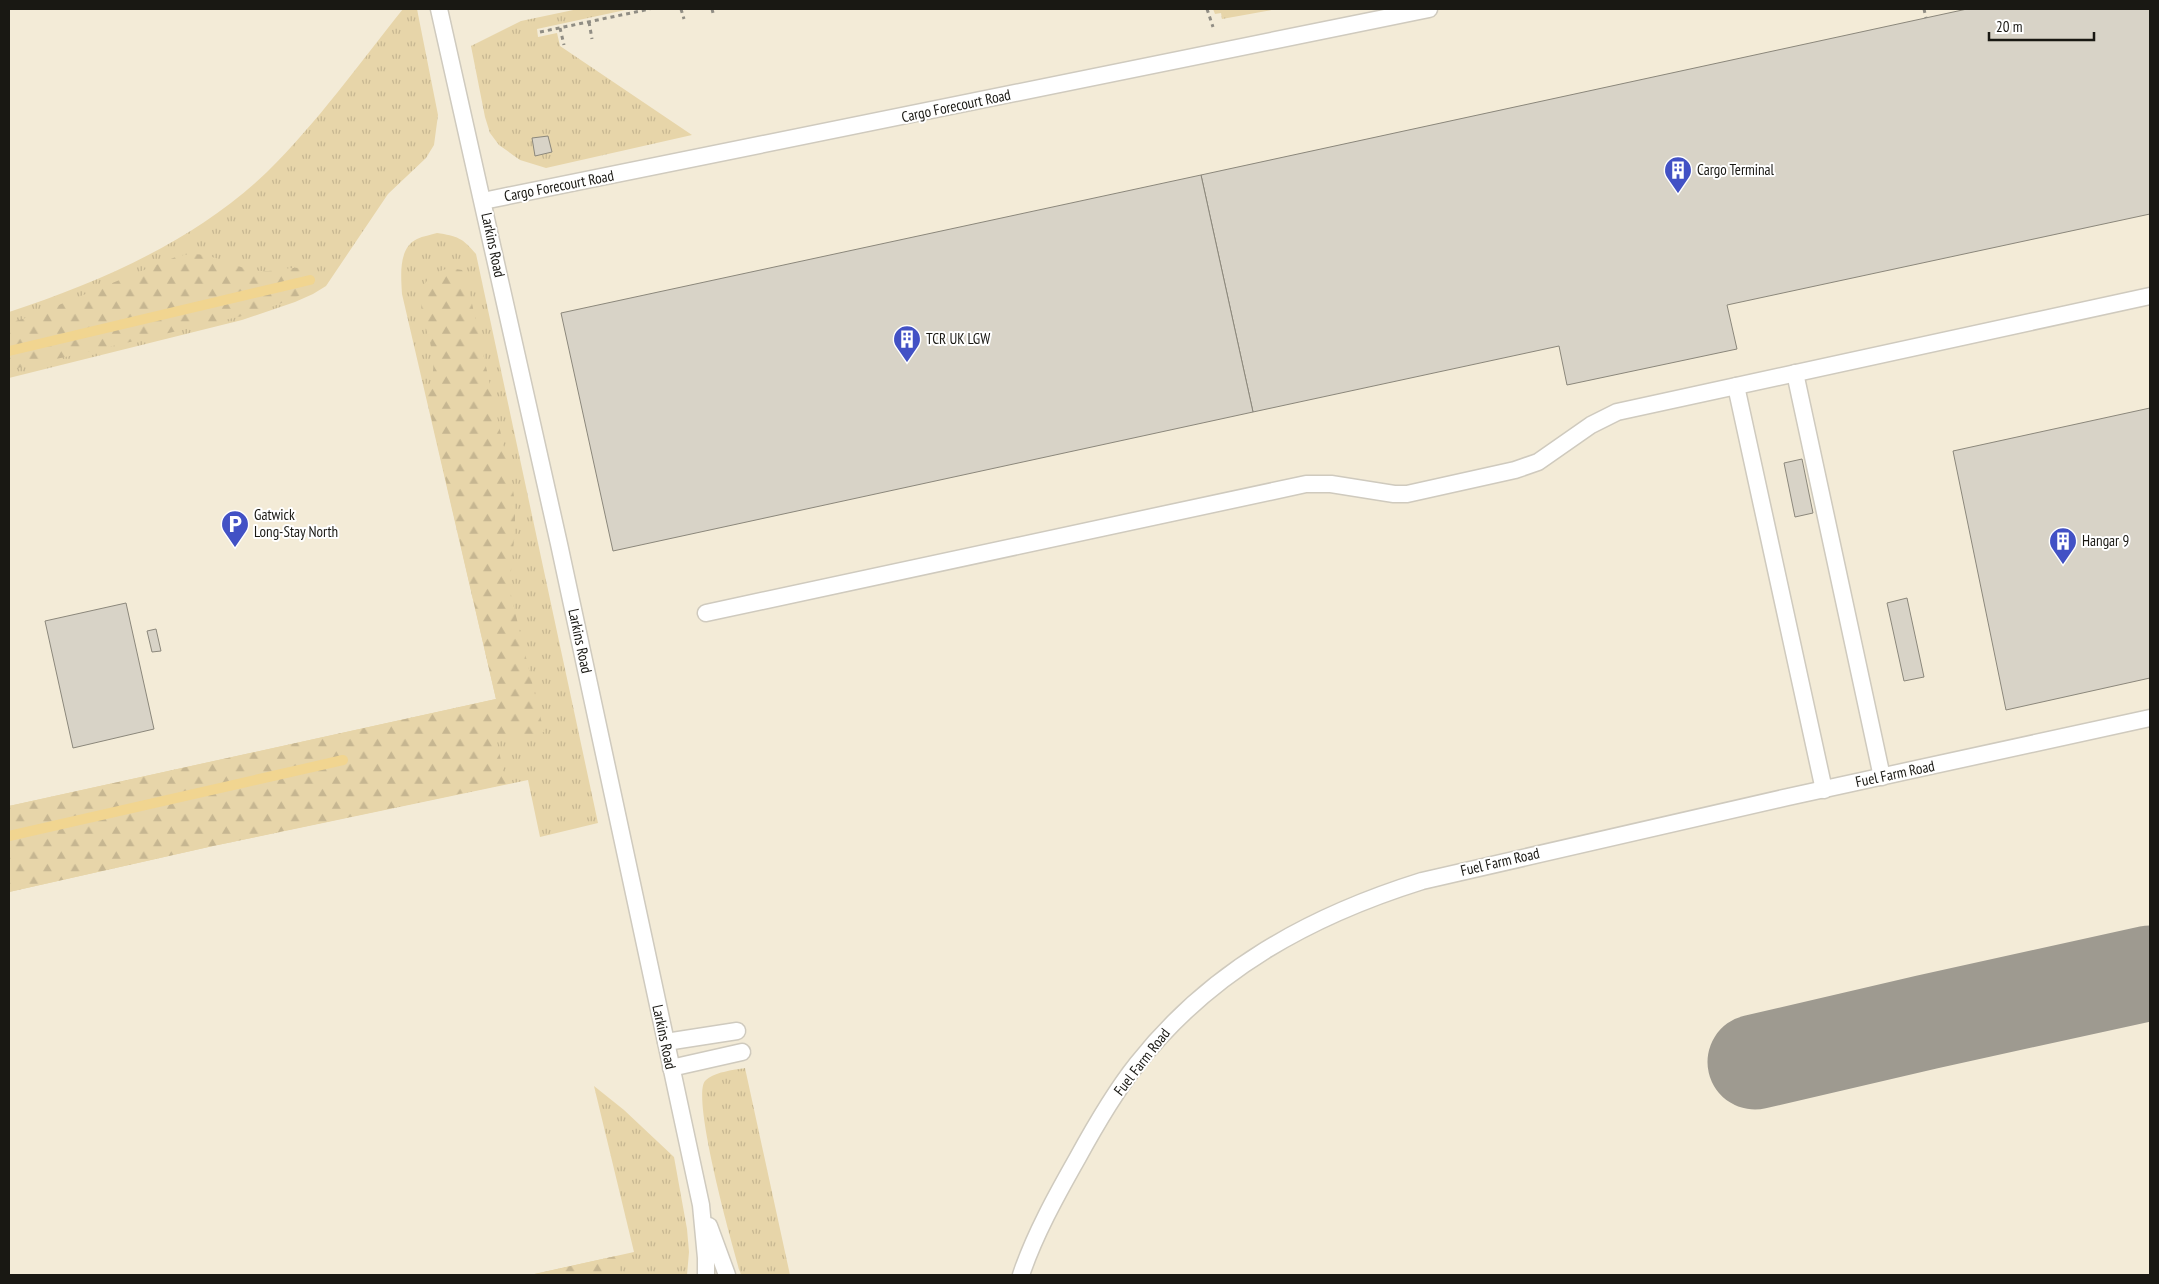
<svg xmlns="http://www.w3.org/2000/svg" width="2159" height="1284" font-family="'PT Sans Narrow',sans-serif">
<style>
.built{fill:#f3ebd7}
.grass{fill:url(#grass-tufts)}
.forest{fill:url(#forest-firs)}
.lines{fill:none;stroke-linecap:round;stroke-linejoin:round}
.stream{stroke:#f1d590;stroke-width:10}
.taxiway{stroke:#9e9a90;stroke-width:95}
.building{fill:#d8d3c7;stroke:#8b877b}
.service-casing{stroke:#cfcabe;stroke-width:19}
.path{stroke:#908d84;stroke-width:3;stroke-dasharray:4 4;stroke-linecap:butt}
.service{stroke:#fff;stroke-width:16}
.labels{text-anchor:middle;stroke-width:4;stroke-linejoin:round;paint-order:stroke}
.street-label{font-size:15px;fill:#191813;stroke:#fff}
.poi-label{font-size:15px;fill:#191813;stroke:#fff;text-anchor:start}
</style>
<defs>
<pattern id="grass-tufts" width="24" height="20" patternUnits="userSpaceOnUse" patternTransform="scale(1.25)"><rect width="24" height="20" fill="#e7d5a9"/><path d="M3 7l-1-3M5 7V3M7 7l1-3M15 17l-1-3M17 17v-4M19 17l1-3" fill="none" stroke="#c6b691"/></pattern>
<pattern id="forest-firs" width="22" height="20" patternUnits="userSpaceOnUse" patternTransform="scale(1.25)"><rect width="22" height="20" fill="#e7d5a9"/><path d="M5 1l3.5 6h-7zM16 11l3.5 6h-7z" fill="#c6b691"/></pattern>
</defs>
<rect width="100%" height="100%" fill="#faf5e8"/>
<!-- built -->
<rect class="built" x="9" y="9" width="2141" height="1266"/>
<!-- grass -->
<g class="grass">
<path d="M403 9H417L438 115 434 145 426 158 388 194 326 286 313 294 295 302 242 320 9 378V312C101 282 196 240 267 172 317 123 359 64 403 9Z"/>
<polygon points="578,9 630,9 537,29 538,37 557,33 560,46 692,135 546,168 520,160 499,145 490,133 485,117 471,46 521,21"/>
<polygon points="1213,9 1277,9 1222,19 1221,13 1215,14"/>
<path d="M437 233C457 236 463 238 476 254L598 823 540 837 528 780 213 846 9 892V806L496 699 402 294C401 276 398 248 417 239 423 236 431 235 437 233Z"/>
<path d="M745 1068 790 1275H741C733 1249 691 1098 705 1081 713 1072 734 1070 745 1068Z"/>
<polygon points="594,1086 624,1110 674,1157 687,1229 689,1252 687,1275 530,1275 634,1252"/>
</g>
<!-- forest -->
<g class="forest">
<path d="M190 254C216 253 236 270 262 271 277 272 298 263 312 271 318 274 319 281 321 287L259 312 9 370V323L32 316 178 256Z"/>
<path d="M449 268 462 270 467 281 512 484 515 503V530L511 571V595L544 732 497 742 506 784 213 846 9 892V806L496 699 427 399C430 386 435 372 433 357 429 325 400 282 449 268Z"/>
<polygon points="616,1256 621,1275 530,1275"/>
</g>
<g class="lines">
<!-- stream -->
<g class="stream">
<polyline points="9,351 310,280"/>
<polyline points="9,836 343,760"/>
</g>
<!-- taxiway -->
<polyline class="taxiway" points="1755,1062 1927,1022 2150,973"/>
</g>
<!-- building -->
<g class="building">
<polygon points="1967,9 2150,9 2150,214 1727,305 1737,349 1567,385 1559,346 1253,412 1201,175"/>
<polygon points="548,136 552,152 535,156 532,138"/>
<polygon points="1201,175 1253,412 613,551 561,313"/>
<polygon points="2150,408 2150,678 2006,710 1953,451"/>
<polygon points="1802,459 1813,513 1795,517 1784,463"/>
<polygon points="1907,598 1924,677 1904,681 1887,603"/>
<polygon points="126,603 154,729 73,748 45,621"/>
<polygon points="156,629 161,651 152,652 147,631"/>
</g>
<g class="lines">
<!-- service casing -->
<g class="service-casing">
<g id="service">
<polyline points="439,9 559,544 701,1205 706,1258 706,1275"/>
<polyline points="483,201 1429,9"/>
<polyline points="1795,373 1882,777"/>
<polyline points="1736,386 1824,790"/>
<polyline points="706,613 1306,484 1331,484 1394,494 1407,494 1515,470 1538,462 1591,425 1617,412 2150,296"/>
<polyline points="666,1042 737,1031"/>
<polyline points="671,1068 742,1052"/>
<polyline points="709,1226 727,1275"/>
<path d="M1021 1275C1034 1236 1056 1196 1077 1159 1095 1126 1114 1093 1137 1064 1211 970 1310 916 1422 881L1788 797 2150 718"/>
</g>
</g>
<!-- path -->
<g class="path">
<polyline points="681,9 684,19"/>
<polyline points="712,9 713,13"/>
<polyline points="1207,9 1213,27"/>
<polyline points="1924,9 1926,18"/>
<polyline points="589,22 592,39"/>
<polyline points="560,28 564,45"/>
<polyline points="540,32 650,9"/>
</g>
<!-- service -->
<use href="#service" class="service"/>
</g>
<!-- icons -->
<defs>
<g id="building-pin" transform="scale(1.4375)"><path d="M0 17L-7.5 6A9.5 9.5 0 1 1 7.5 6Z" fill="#4251c5" stroke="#fff"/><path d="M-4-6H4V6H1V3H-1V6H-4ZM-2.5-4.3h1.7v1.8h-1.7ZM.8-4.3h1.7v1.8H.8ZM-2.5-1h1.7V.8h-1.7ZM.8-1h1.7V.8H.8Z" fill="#fff"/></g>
<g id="parking-pin" transform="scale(1.4375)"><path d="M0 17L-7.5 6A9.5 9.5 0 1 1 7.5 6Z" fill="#4251c5" stroke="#fff"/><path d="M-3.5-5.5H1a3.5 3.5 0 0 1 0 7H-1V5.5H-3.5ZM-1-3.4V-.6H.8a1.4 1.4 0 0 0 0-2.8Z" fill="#fff"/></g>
</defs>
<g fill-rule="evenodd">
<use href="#building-pin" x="1678" y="170"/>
<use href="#building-pin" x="907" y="339"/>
<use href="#parking-pin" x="235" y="524"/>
<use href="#building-pin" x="2063" y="541"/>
</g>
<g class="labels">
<!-- street labels -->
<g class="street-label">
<text transform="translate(956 106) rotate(-12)" y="5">Cargo Forecourt Road</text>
<text transform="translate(559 186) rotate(-11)" y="5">Cargo Forecourt Road</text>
<text transform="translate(493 245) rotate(78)" y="5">Larkins Road</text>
<text transform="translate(580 641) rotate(78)" y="5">Larkins Road</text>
<text transform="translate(1895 774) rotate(-12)" y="5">Fuel Farm Road</text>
<text transform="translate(1500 862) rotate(-13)" y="5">Fuel Farm Road</text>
<text transform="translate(664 1037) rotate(78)" y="5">Larkins Road</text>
<text transform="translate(1142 1062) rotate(-52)" y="5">Fuel Farm Road</text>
</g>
<!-- poi labels -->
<g class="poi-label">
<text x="1697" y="175">Cargo Terminal</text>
<text x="926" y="344">TCR UK LGW</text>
<text x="254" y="520">Gatwick<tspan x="254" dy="17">Long-Stay North</tspan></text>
<text x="2082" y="546">Hangar 9</text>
</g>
</g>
<!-- border -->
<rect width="2159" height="1284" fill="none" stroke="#191813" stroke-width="20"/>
<!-- scale -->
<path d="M1989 32v8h105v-8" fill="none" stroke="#191813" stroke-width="2.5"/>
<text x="1996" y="32" font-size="15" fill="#191813" stroke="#ffffff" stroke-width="4" paint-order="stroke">20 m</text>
</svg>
